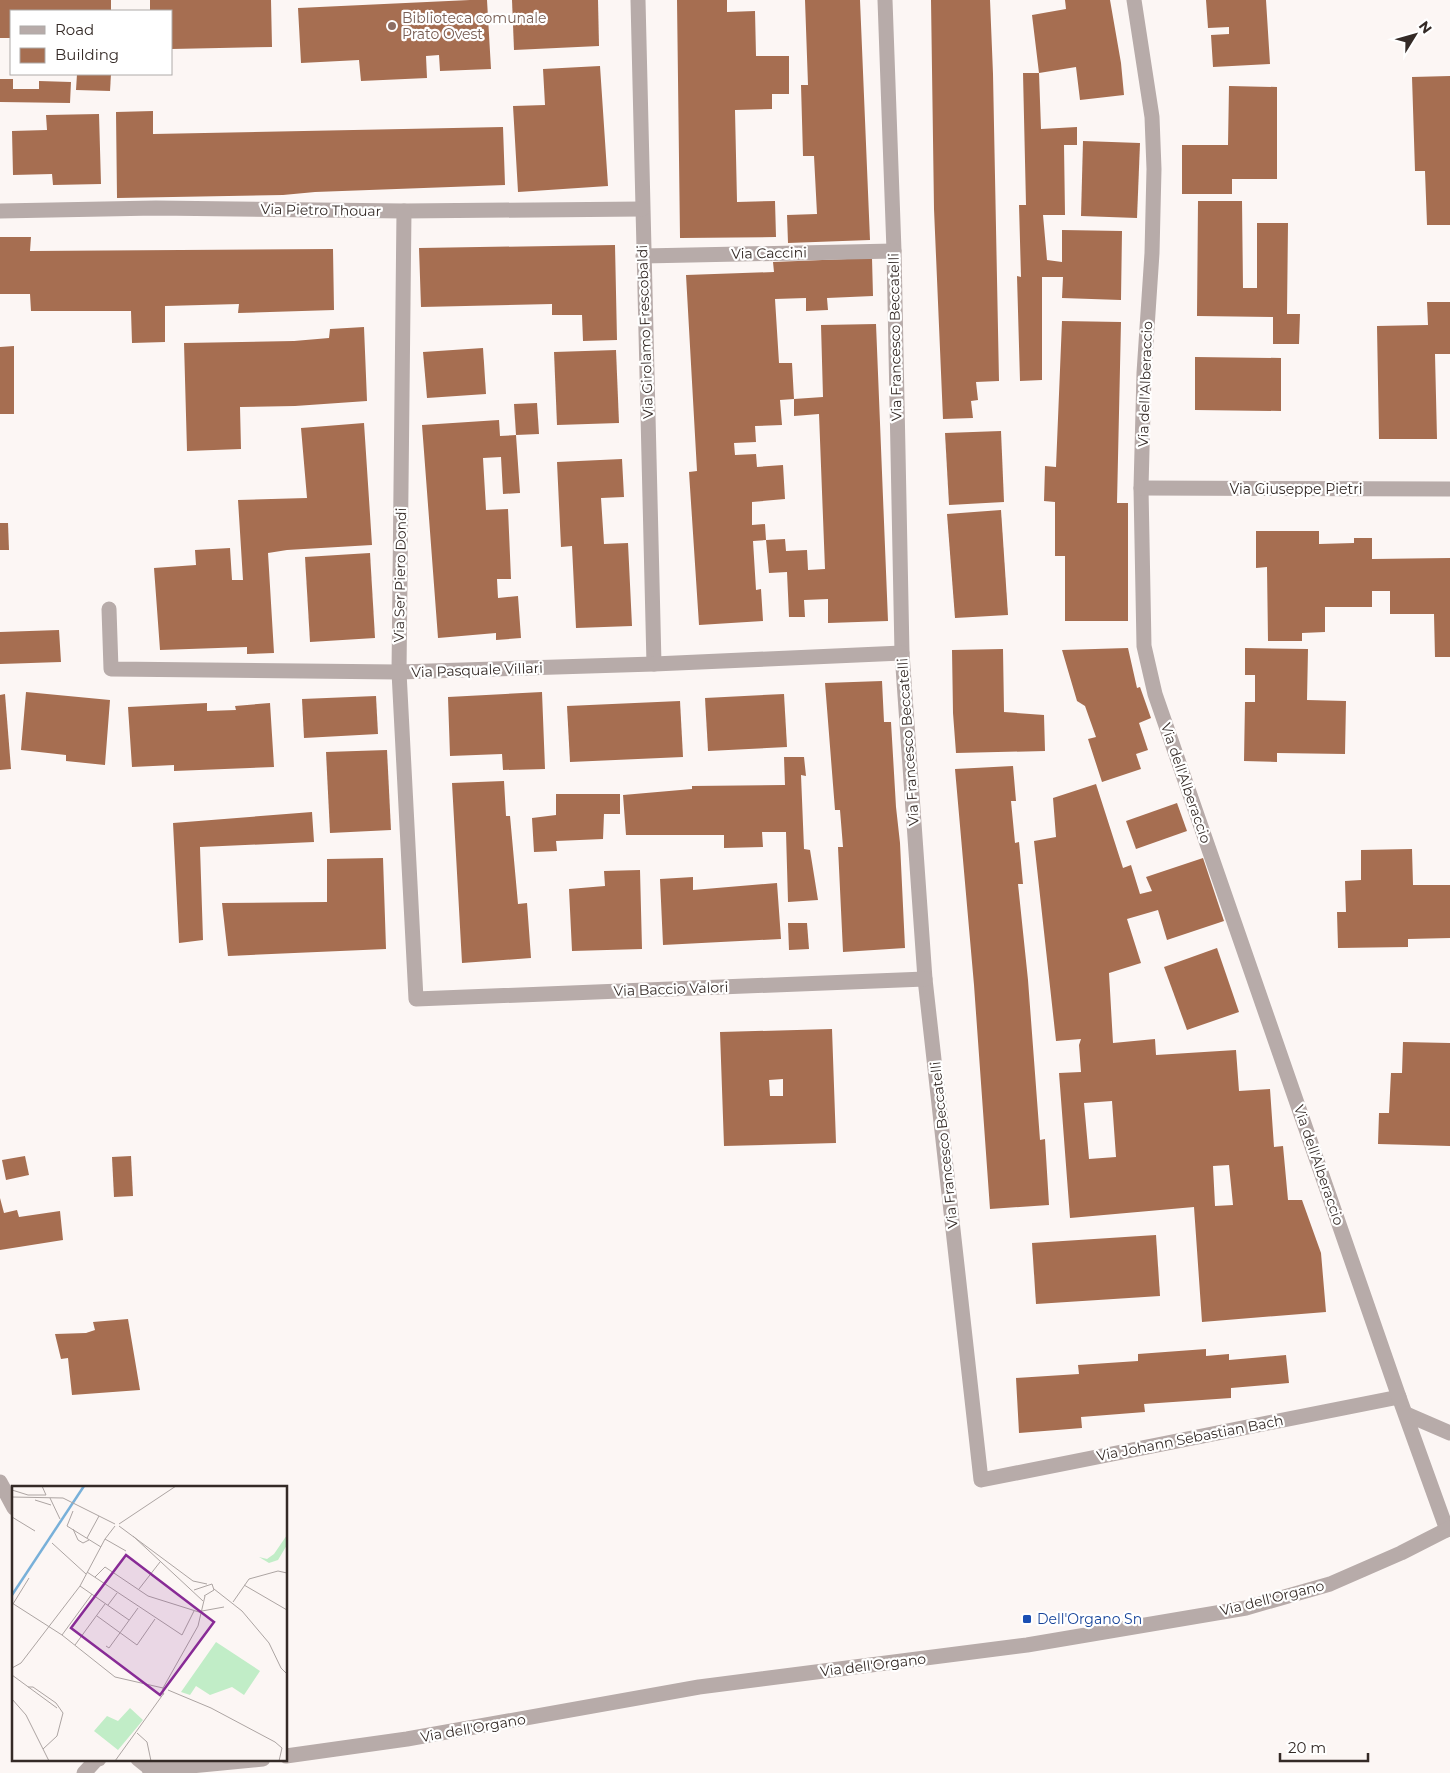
<svg xmlns="http://www.w3.org/2000/svg" width="1450" height="1773" font-family="Montserrat,sans-serif">
<style>
.building{fill:#a66e51;fill-rule:evenodd}
.lines{fill:none;stroke-linecap:round;stroke-linejoin:round}
.minor{stroke:#b7aba9;stroke-width:15}
.education-dot{fill:#8d6e63;stroke:#fff;stroke-width:2}
.transit-dot{fill:#1a4fb4;stroke:#fff;stroke-width:2}
.labels{text-anchor:middle;stroke-width:4.5;stroke-linejoin:round;paint-order:stroke}
.education-label{font-size:14px;fill:#785e54;stroke:#fff;text-anchor:start}
.street-label{font-size:14px;fill:#342a26;stroke:#fff}
.transit-label{font-size:14px;fill:#164399;stroke:#fff;text-anchor:start}
.inset-river{fill:none;stroke:#78b0d9;stroke-width:2.5}
.inset-road{fill:none;stroke:#aca4a2;stroke-width:1}
.view{fill:#882b96;fill-opacity:0.15;stroke:#882b96;stroke-width:2.5}
.inset-edge{fill:none;stroke:#342a26;stroke-width:2.5}
</style>
<rect width="100%" height="100%" fill="#fcf6f4"/>
<!-- building -->
<g class="building">
<polygon points="0,0 111,0 111,11 11,11 11,38 0,38"/>
<polygon points="150,0 271,0 272,47 171,49 171,11 150,11"/>
<polygon points="470,0 487,0 491,69 440,71 439,55 426,56 427,78 361,81 359,60 301,63 298,8"/>
<polygon points="512,0 598,0 599,46 514,50"/>
<polygon points="677,0 727,0 727,12 755,11 756,56 789,56 789,94 772,94 772,109 735,110 737,202 775,201 776,237 680,238"/>
<polygon points="805,0 860,0 870,240 788,243 787,215 817,214 814,156 803,156 801,85 808,85"/>
<polygon points="931,0 990,0 993,74 999,381 976,382 978,400 971,401 973,418 943,419 934,209"/>
<polygon points="1065,0 1110,0 1121,63 1124,95 1080,100 1076,67 1039,73 1041,129 1077,127 1077,145 1064,145 1065,215 1043,215 1047,260 1062,262 1062,230 1122,231 1121,300 1062,298 1063,277 1042,277 1042,380 1020,381 1017,276 1021,277 1019,205 1026,205 1023,73 1039,73 1032,15 1066,9"/>
<polygon points="1206,0 1266,0 1270,64 1213,67 1211,35 1229,34 1229,27 1208,28"/>
<polygon points="600,66 608,186 518,192 513,106 545,105 543,69"/>
<polygon points="77,74 111,74 110,91 76,90"/>
<polygon points="1450,76 1450,225 1427,225 1425,171 1415,171 1412,77"/>
<polygon points="0,79 13,79 13,89 39,89 39,81 71,82 70,103 0,102"/>
<polygon points="1229,86 1277,87 1277,179 1232,179 1232,194 1182,194 1182,145 1228,145"/>
<polygon points="153,111 153,134 503,127 505,185 315,192 283,195 117,198 116,112"/>
<polygon points="99,114 101,184 53,185 52,174 13,175 12,131 47,130 46,115"/>
<polygon points="1083,141 1140,143 1137,218 1081,216"/>
<polygon points="1198,201 1242,201 1243,288 1257,288 1257,223 1288,223 1287,314 1300,314 1299,344 1273,344 1273,317 1197,316"/>
<polygon points="0,237 31,237 30,251 333,249 334,310 238,313 239,304 165,306 165,342 132,343 131,311 31,311 30,294 0,294"/>
<polygon points="615,245 617,340 583,341 582,315 552,315 552,304 421,307 419,248"/>
<path d="M872 258 873 296 827 298 828 310 806 311V298L775 299 779 363H792L794 399 823 397 821 325 876 324 888 621 828 623V599L804 600 805 617H789L787 572 769 573 766 540 753 541 756 590 761 589 763 621 699 625 689 472 697 471 686 275 774 272 773 262ZM794 399V416L819 414 825 569 808 570 807 550 786 551 785 539 766 540 765 524 752 525V502L785 499 783 465 757 467 756 454 735 455 734 443 756 442 755 426 782 425 780 400Z"/>
<polygon points="1427,302 1450,302 1450,354 1435,354 1437,439 1379,439 1377,326 1428,325"/>
<polygon points="1062,321 1121,322 1117,503 1128,503 1128,621 1065,621 1065,556 1055,556 1055,502 1044,501 1045,466 1056,467"/>
<polygon points="364,327 367,401 295,406 240,407 241,449 187,451 184,343 294,341 329,338 330,329"/>
<polygon points="14,346 14,414 0,414 0,347"/>
<polygon points="483,348 486,394 427,398 423,352"/>
<polygon points="616,350 619,423 557,425 554,352"/>
<polygon points="1195,357 1281,358 1281,411 1195,410"/>
<polygon points="537,403 539,434 516,435 514,404"/>
<polygon points="499,420 500,436 516,435 520,493 503,494 501,457 483,458 486,510 508,509 511,579 497,579 498,598 518,596 521,638 496,640 496,633 438,638 422,425"/>
<polygon points="364,423 372,545 287,550 268,553 274,653 247,654 247,647 160,650 154,568 196,565 195,550 230,548 232,580 243,580 238,500 307,498 301,428"/>
<polygon points="1001,431 1004,502 949,505 945,433"/>
<polygon points="622,459 624,497 601,498 604,544 628,543 632,626 576,628 572,546 561,547 557,462"/>
<polygon points="1001,510 1008,615 955,618 947,514"/>
<polygon points="0,523 8,523 9,550 0,550"/>
<polygon points="1256,531 1319,531 1319,544 1354,543 1354,538 1372,538 1372,559 1450,558 1450,657 1435,657 1434,614 1390,614 1390,591 1372,591 1372,607 1325,607 1325,632 1302,633 1302,641 1268,641 1267,567 1256,568"/>
<polygon points="370,553 375,638 310,642 305,557"/>
<polygon points="59,630 61,662 0,664 0,632"/>
<polygon points="1128,648 1137,688 1140,687 1151,718 1139,723 1148,750 1136,754 1141,769 1102,782 1088,739 1096,737 1085,706 1077,701 1062,650"/>
<polygon points="1245,648 1308,649 1307,700 1346,701 1345,754 1277,753 1277,762 1244,761 1245,702 1255,702 1255,675 1245,675"/>
<polygon points="1003,649 1004,712 1044,715 1045,751 956,753 953,713 952,650"/>
<polygon points="882,681 884,722 891,722 896,807 900,843 905,948 843,952 838,847 843,847 840,810 835,810 825,683"/>
<polygon points="26,692 110,700 105,765 66,761 66,755 21,750"/>
<polygon points="542,692 545,769 503,770 502,754 450,756 448,697"/>
<polygon points="5,694 11,769 0,770 0,695"/>
<polygon points="784,694 787,747 708,751 705,698"/>
<polygon points="376,696 378,734 304,738 302,699"/>
<polygon points="680,701 683,757 570,762 567,706"/>
<polygon points="207,703 207,711 236,710 235,706 270,703 274,767 174,771 174,765 132,767 128,707"/>
<polygon points="387,750 391,830 330,833 326,752"/>
<polygon points="784,757 804,757 806,776 801,775 804,849 810,850 818,900 788,902 786,832 762,832 763,847 724,848 724,835 626,835 623,795 692,789 692,786 785,785"/>
<polygon points="1013,766 1016,801 1011,801 1015,843 1019,842 1023,884 1018,884 1028,980 1040,1140 1045,1139 1049,1205 990,1209 974,985 955,769"/>
<polygon points="504,781 506,816 510,816 518,904 527,903 531,958 462,963 452,783"/>
<path d="M1096 784 1123 868 1131 865 1140 894 1152 891 1146 877 1203 858 1224 921 1167 940 1158 910 1127 919 1141 963 1109 973 1113 1043 1155 1039 1156 1055 1236 1050 1239 1091 1270 1089 1274 1147 1283 1146 1288 1200H1302L1321 1253 1326 1312 1202 1322 1194 1207 1070 1218 1059 1073 1081 1072 1079 1045 1081 1039 1056 1041 1034 841 1056 837 1053 798ZM1112 1101 1116 1157 1089 1159 1084 1103ZM1229 1165 1233 1205 1215 1206 1213 1166Z"/>
<polygon points="556,794 620,794 620,814 604,814 603,839 556,841 557,851 534,852 532,818 556,815"/>
<polygon points="1177,803 1187,831 1136,849 1126,821"/>
<polygon points="312,812 314,842 200,847 203,940 179,943 173,823"/>
<polygon points="1412,849 1413,885 1450,885 1450,938 1408,939 1408,947 1338,948 1337,912 1346,912 1345,881 1361,880 1361,850"/>
<polygon points="383,858 386,949 228,956 222,903 327,902 327,859"/>
<polygon points="640,870 642,949 572,951 569,889 605,886 604,871"/>
<polygon points="693,877 693,890 777,883 781,939 663,945 660,879"/>
<polygon points="788,923 807,923 809,949 789,950"/>
<polygon points="1217,948 1239,1012 1187,1030 1164,967"/>
<path d="M832 1029 836 1143 724 1146 720 1032ZM783 1079V1096H770L769 1080Z"/>
<polygon points="1403,1042 1450,1043 1450,1146 1378,1144 1379,1113 1389,1113 1391,1073 1402,1073"/>
<polygon points="25,1156 29,1175 6,1180 2,1160"/>
<polygon points="131,1156 133,1196 114,1197 112,1157"/>
<polygon points="0,1198 4,1213 17,1210 19,1217 60,1211 63,1240 0,1250"/>
<polygon points="1156,1235 1160,1296 1036,1304 1032,1243"/>
<polygon points="128,1319 140,1390 72,1395 68,1358 61,1359 55,1334 86,1333 95,1330 93,1322"/>
<polygon points="1206,1349 1206,1356 1229,1354 1229,1360 1286,1355 1289,1383 1231,1388 1231,1398 1144,1404 1145,1412 1081,1417 1082,1428 1019,1433 1016,1378 1079,1374 1078,1365 1138,1361 1138,1354"/>
</g>
<g class="lines">
<!-- minor -->
<g class="minor">
<polyline points="638,0 654,664"/>
<polyline points="885,0 894,251 902,653 925,979 981,1480 1399,1397"/>
<polyline points="1134,0 1152,117 1154,169 1152,253 1144,373 1141,488 1144,646 1155,694 1399,1397 1447,1530"/>
<polyline points="0,211 156,208 404,211 642,209"/>
<polyline points="404,211 399,672 416,999 925,979"/>
<polyline points="643,256 894,251"/>
<polyline points="1141,488 1450,489"/>
<polyline points="109,609 111,669 399,672 654,664 902,653"/>
<polyline points="1406,1414 1450,1433"/>
<polyline points="0,1482 14,1508"/>
<polyline points="286,1756 407,1739 699,1687 1027,1645 1246,1608 1330,1584 1401,1553 1450,1528"/>
<polyline points="138,1759 148,1767 151,1773"/>
<polyline points="150,1770 263,1759"/>
<polyline points="84,1773 96,1760 99,1759"/>
</g>
</g>
<!-- markers -->
<circle class="education-dot" cx="392" cy="26" r="5"/>
<rect class="transit-dot" x="1022" y="1614" width="10" height="10" rx="2.5"/>
<g class="labels">
<!-- education labels -->
<g class="education-label">
<text x="402" y="23">Biblioteca comunale<tspan x="402" dy="16">Prato Ovest</tspan></text>
</g>
<!-- street labels -->
<g class="street-label">
<text transform="translate(321 210) rotate(1)" y="5">Via Pietro Thouar</text>
<text transform="translate(769 253) rotate(-1)" y="5">Via Caccini</text>
<text transform="translate(645 332) rotate(-92)" y="5">Via Girolamo Frescobaldi</text>
<text transform="translate(895 337) rotate(-91)" y="5">Via Francesco Beccatelli</text>
<text transform="translate(1145 384) rotate(-88)" y="5">Via dell'Alberaccio</text>
<text x="1296" y="494">Via Giuseppe Pietri</text>
<text transform="translate(400 575) rotate(-89)" y="5">Via Ser Piero Dondi</text>
<text transform="translate(477 670) rotate(-2)" y="5">Via Pasquale Villari</text>
<text transform="translate(908 742) rotate(-94)" y="5">Via Francesco Beccatelli</text>
<text transform="translate(1186 783) rotate(71)" y="5">Via dell'Alberaccio</text>
<text transform="translate(671 989) rotate(-2)" y="5">Via Baccio Valori</text>
<text transform="translate(944 1145) rotate(-96)" y="5">Via Francesco Beccatelli</text>
<text transform="translate(1319 1165) rotate(71)" y="5">Via dell'Alberaccio</text>
<text transform="translate(1190 1438) rotate(-11)" y="5">Via Johann Sebastian Bach</text>
<text transform="translate(1272 1598) rotate(-14)" y="5">Via dell'Organo</text>
<text transform="translate(873 1665) rotate(-7)" y="5">Via dell'Organo</text>
<text transform="translate(473 1728) rotate(-10)" y="5">Via dell'Organo</text>
</g>
<!-- transit labels -->
<g class="transit-label">
<text x="1037" y="1624">Dell'Organo Sn</text>
</g>
</g>
<!-- overview -->
<g transform="translate(12 1486)">
<rect width="275" height="275" fill="#fcf6f4"/>
<path d="M275 49V59L266 74 257 77 247 71 255 73 262 68ZM204 156 248 185 232 209 220 201 198 209 184 200 178 209 169 206ZM118 222 131 234 106 264 82 245 95 230 106 235Z" fill="#c1edc7"/>
<path class="inset-river" d="M0 109 72 0"/>
<path class="inset-road" d="M0 4 16 9H34L30 0M0 11 51 12 103 38M38 12 48 33M23 14 39 19M61 25 55 40 89 61M0 31 23 45M107 38 164 0M107 40 181 95 195 98M61 43 66 54 71 57 77 54M121 50 191 115M75 52 87 30M93 53 114 65M40 57 74 88M75 86 170 149 182 125M83 91 93 81 136 110 190 127M232 99 275 124M68 100 117 134M127 103 148 76M202 103 230 125 257 157 269 182 275 188M182 104 200 98 202 104 192 110M221 116 237 93 266 85 275 87M0 117 50 149 103 191 151 202M1 118 17 92M96 119 105 107M190 125 212 121M85 130 125 159 143 133M50 149 80 108M63 159 93 118M94 160 97 162 126 122M0 182 9 177 68 100 93 53 103 40M0 189 45 222M16 201H21L44 217 51 227 45 250 31 263M156 204 199 222 263 256M151 209V202L186 140 193 110M0 213 14 229 37 275M125 247 135 256 139 275M263 256 270 262 267 275M103 275 152 207"/>
<path class="view" d="M114 69 202 136 148 209 59 142Z"/>
<rect width="275" height="275" class="inset-edge"/>
</g>
<!-- legend -->
<rect x="10" y="10" width="162" height="65" fill="#ffffff" stroke="#aeaaa8"/>
<rect x="20" y="26" width="25" height="8" fill="#b7aba9" stroke="#aeaaa8"/>
<text x="55" y="35" font-size="15" fill="#342a26">Road</text>
<rect x="20" y="48" width="25" height="15" fill="#a66e51" stroke="#aeaaa8"/>
<text x="55" y="60" font-size="15" fill="#342a26">Building</text>
<!-- north arrow -->
<g transform="translate(1415 35) rotate(53)" stroke="#ffffff" stroke-width="4" paint-order="stroke">
<path d="M0-4L9 19L0 12L-9 19Z" fill="#342a26"/>
<text y="-8" font-size="14" font-weight="bold" text-anchor="middle" fill="#342a26">N</text>
</g>
<!-- scale -->
<path d="M1280 1753v8h88v-8" fill="none" stroke="#342a26" stroke-width="2.5"/>
<text x="1288" y="1753" font-size="15" fill="#342a26" stroke="#ffffff" stroke-width="4" paint-order="stroke">20 m</text>
</svg>
